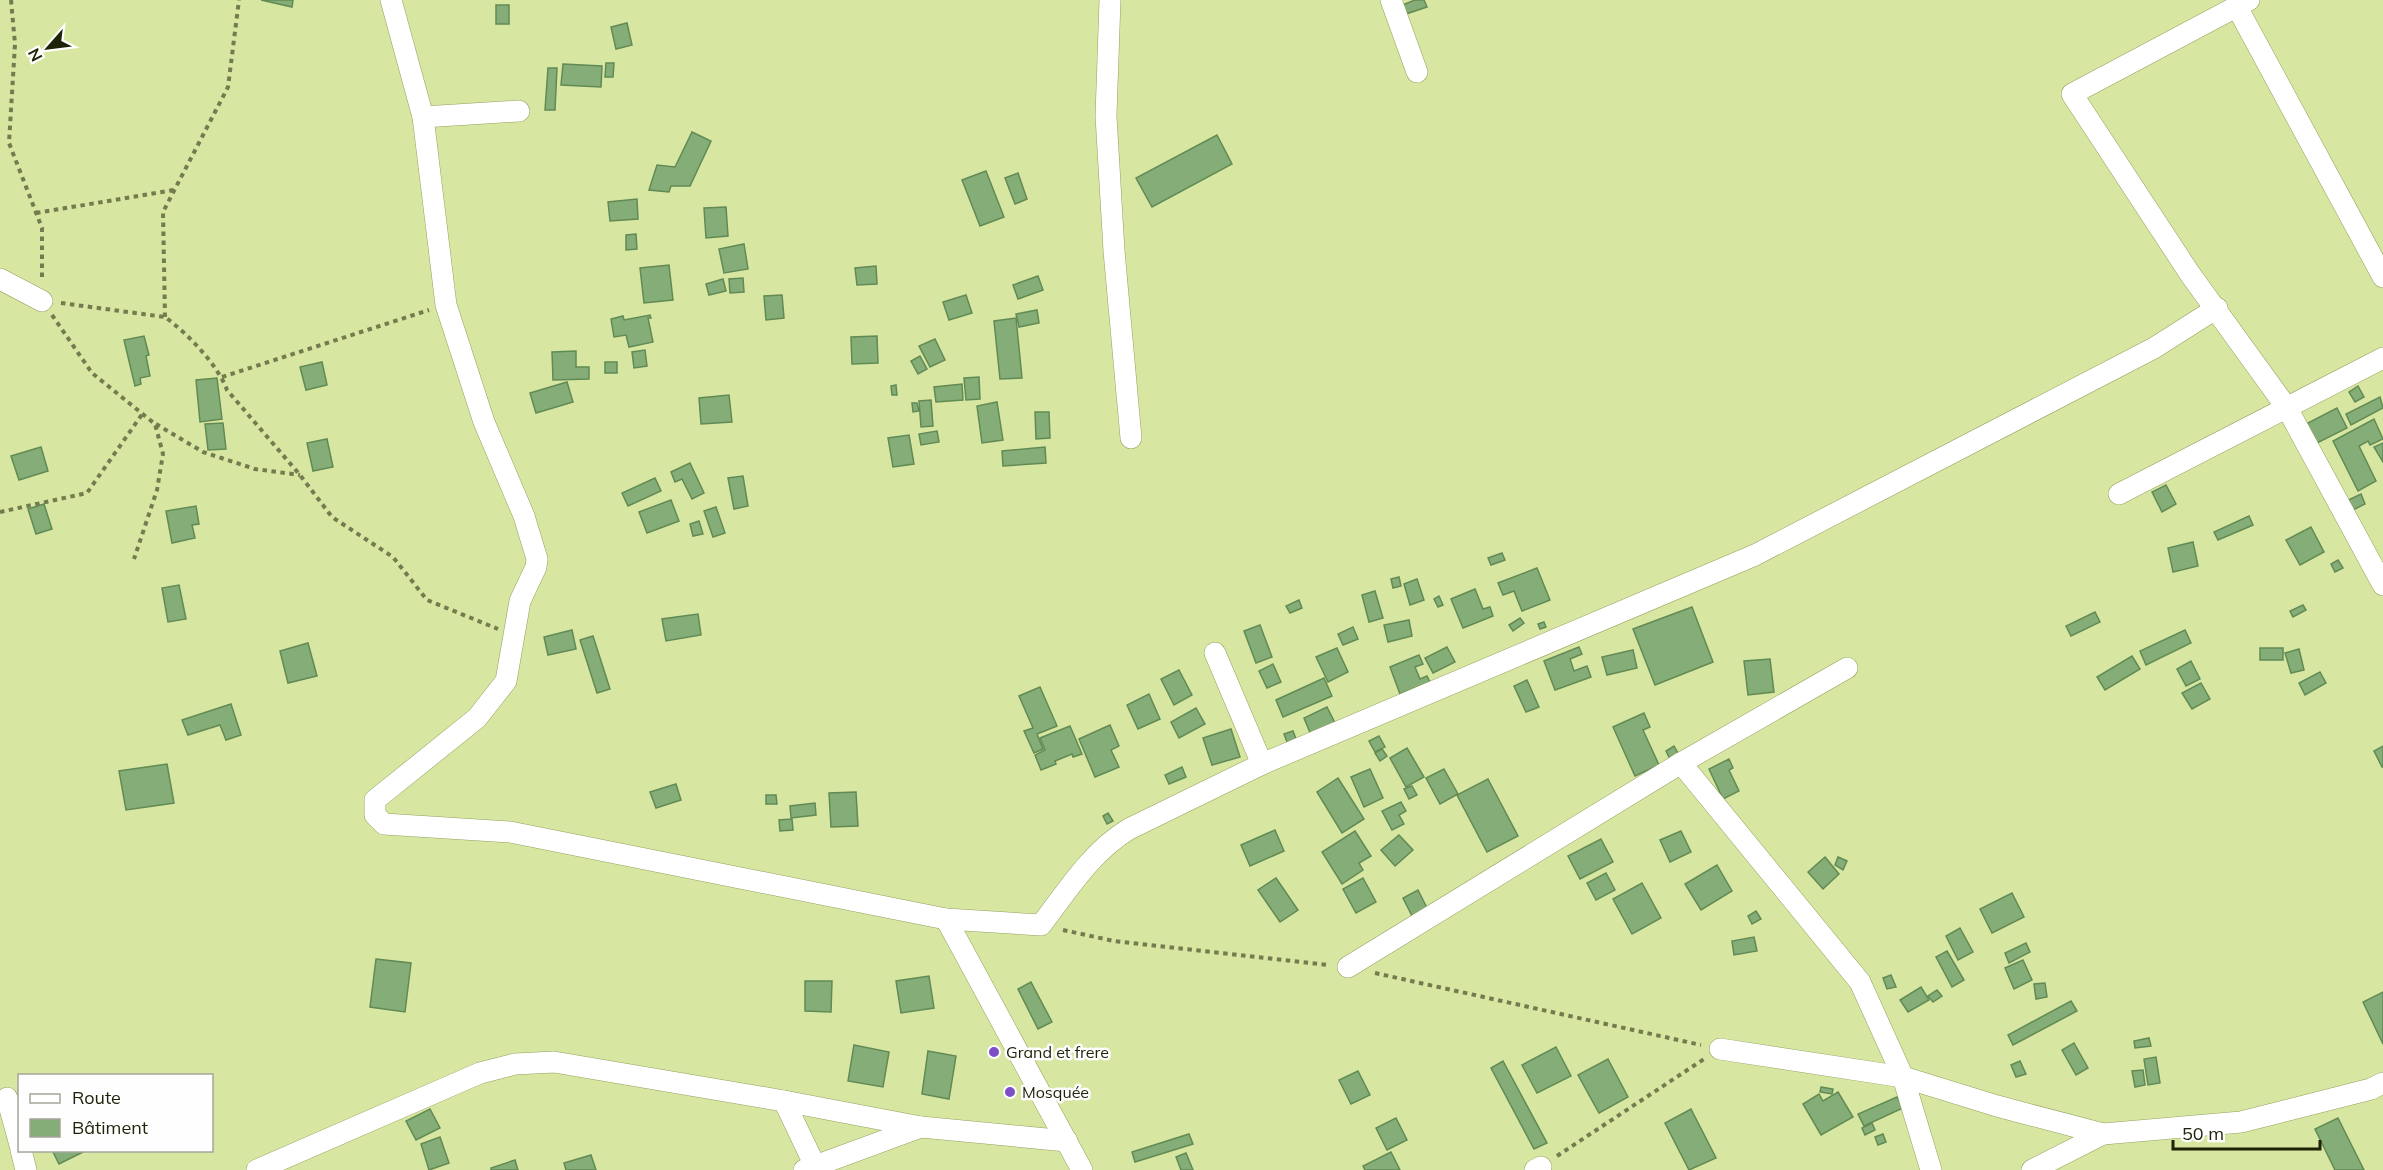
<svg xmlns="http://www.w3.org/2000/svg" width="2383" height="1170" font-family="Mulish,sans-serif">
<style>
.building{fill:#85ad78;stroke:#628a54;stroke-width:1.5}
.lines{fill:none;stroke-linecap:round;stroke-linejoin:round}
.minor-casing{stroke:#94a15f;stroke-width:22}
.path{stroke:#737c4e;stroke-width:4;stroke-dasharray:4.5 4.5;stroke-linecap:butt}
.minor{stroke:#fff;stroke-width:21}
.poi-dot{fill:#7d4ec6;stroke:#fefefe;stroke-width:2}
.labels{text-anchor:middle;stroke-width:5;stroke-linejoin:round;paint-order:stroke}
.poi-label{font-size:16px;fill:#1e2207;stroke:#fefefe;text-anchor:start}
</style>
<rect width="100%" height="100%" fill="#d7e6a1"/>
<!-- building -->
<g class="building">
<polygon points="261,0 293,0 292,7"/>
<polygon points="1415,0 1424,0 1427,7 1403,15 1400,6"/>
<rect x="496" y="5" width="13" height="19"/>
<polygon points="627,23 632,45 616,49 611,27"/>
<polygon points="606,63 614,63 613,77 605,77"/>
<polygon points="563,64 602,66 601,87 561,85"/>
<polygon points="548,68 557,68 555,110 545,110"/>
<polygon points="692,132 711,141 690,186 671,186 669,192 649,190 657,165 675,167"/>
<polygon points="1217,135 1232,164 1152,207 1136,178"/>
<polygon points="986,171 1004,217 980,226 962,180"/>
<polygon points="1018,173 1027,199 1015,204 1005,178"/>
<polygon points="637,199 638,219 610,221 608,202"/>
<polygon points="726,207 728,236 706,238 704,208"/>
<polygon points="636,234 637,249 626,250 626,235"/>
<polygon points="744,244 748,269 724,273 719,249"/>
<polygon points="669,265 673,300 644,303 640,268"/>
<polygon points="876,266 877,284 857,285 855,268"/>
<polygon points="1038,276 1043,290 1018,299 1013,285"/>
<polygon points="743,278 744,292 730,293 729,279"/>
<polygon points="723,279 726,291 709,295 706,284"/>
<polygon points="782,295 784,318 766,320 764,296"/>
<polygon points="966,295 972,313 949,320 943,302"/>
<polygon points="1037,310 1039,323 1019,327 1016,314"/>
<polygon points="650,315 651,318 648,318 653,342 629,347 626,335 614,337 611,319 623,316 624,320"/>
<polygon points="1016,318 1022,378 1000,379 994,321"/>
<polygon points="144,336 149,355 146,356 150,376 140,378 141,384 135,386 124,340"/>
<polygon points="877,336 878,363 852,364 851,337"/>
<polygon points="935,339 945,360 930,367 919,346"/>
<polygon points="645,350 647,366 634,368 632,352"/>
<polygon points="576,351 576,367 589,367 589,379 553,380 552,352"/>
<polygon points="920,356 927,369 918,374 911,361"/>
<polygon points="322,362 327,385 306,390 300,367"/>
<rect x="605" y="362" width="12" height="11"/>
<polygon points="979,377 980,399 966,400 964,378"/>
<polygon points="217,378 222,419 200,422 196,380"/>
<polygon points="567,382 573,402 536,413 530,393"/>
<polygon points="962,384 963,400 936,402 934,387"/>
<polygon points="896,385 897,395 892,395 891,386"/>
<polygon points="2358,386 2364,397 2355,402 2349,392"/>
<polygon points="729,395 732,422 701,424 699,398"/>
<polygon points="2380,397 2383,408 2351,425 2346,414"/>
<polygon points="931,400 933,426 921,427 919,401"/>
<polygon points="997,402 1003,440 982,443 977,406"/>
<polygon points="912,403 917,403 919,411 913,412"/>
<polygon points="2337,408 2347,428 2313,445 2304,425"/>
<polygon points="1035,412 1049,412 1050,438 1036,439"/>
<polygon points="2374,419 2383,439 2370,445 2368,441 2359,446 2376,481 2358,491 2333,441"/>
<polygon points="223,423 226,449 208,450 205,424"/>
<polygon points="937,431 939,442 921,445 919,434"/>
<polygon points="909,435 914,464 893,467 888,438"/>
<polygon points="327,439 333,467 313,471 307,443"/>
<polygon points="2383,443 2383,462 2374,447"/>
<polygon points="41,447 48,471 19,480 11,456"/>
<polygon points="1045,447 1046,463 1003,466 1002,451"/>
<polygon points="690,463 704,493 692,499 682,479 675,482 671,472"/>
<polygon points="743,476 748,506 734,509 728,478"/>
<polygon points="655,478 661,491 628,506 622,493"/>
<polygon points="2166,485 2176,504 2162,512 2152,492"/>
<polygon points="2361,494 2365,504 2349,512 2344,502"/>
<polygon points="671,500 679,521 647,533 639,512"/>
<polygon points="44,504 52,529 36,534 28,509"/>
<polygon points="196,506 199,524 192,525 195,538 172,543 166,511"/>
<polygon points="716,507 725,533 713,537 704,511"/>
<polygon points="2249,516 2253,525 2218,540 2214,532"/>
<polygon points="699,521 703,534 693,536 690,524"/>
<polygon points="2311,527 2324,552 2300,565 2286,540"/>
<polygon points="2193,542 2198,566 2173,572 2168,548"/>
<polygon points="1502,553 1505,560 1491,565 1488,558"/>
<polygon points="2338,560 2343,568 2335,572 2331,564"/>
<polygon points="1537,568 1550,600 1522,611 1514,591 1503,595 1498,583"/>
<polygon points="1399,577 1401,586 1393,588 1391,579"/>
<polygon points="1417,579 1424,600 1410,605 1404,584"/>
<polygon points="179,585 186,619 168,622 162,588"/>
<polygon points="1475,589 1483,609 1490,607 1493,616 1463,628 1451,599"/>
<polygon points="1375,591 1383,618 1369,622 1362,595"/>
<polygon points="1439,596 1443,605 1438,607 1434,599"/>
<polygon points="1299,600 1302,608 1290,613 1286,606"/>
<polygon points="2303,605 2306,610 2293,617 2290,611"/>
<polygon points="1692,607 1713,662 1655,685 1633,629"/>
<polygon points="2095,612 2100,622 2071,636 2066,626"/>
<polygon points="698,614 701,635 666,641 662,619"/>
<polygon points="1520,618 1524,623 1513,631 1509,625"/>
<polygon points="1409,620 1412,636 1388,642 1384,625"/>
<polygon points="1544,622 1546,627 1540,629 1538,624"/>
<polygon points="1260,625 1272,657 1256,663 1244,631"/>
<polygon points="1353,627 1358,639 1343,645 1338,634"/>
<polygon points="572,630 576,649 548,655 544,637"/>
<polygon points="2185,630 2191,643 2146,665 2140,651"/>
<polygon points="593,636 610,689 597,693 580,640"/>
<polygon points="308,643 317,676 288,683 280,651"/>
<polygon points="1447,647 1455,662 1433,673 1425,658"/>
<polygon points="1579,647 1582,654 1570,659 1574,671 1587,666 1591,677 1555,690 1544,661"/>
<polygon points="1337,648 1348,672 1328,682 1316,657"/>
<rect x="2260" y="648" width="23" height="12"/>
<polygon points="2299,649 2304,670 2291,673 2285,653"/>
<polygon points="1633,650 1637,668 1607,675 1602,657"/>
<polygon points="1419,655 1423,664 1415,667 1420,679 1427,676 1430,682 1400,694 1390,667"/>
<polygon points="2132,656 2140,669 2105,690 2097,677"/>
<polygon points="1770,659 1774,692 1748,695 1744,661"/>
<polygon points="2191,661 2200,679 2186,686 2177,669"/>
<polygon points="1273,664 1281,682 1267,688 1259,671"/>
<polygon points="1179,670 1192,695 1174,705 1161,679"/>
<polygon points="2320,672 2326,683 2305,695 2299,683"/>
<polygon points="1324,678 1332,696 1283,717 1276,700"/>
<polygon points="1527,680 1539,707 1526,712 1514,686"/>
<polygon points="2201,683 2210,699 2192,709 2182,693"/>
<polygon points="1040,687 1057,726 1037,734 1043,749 1034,753 1024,731 1033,728 1019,696"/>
<polygon points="1149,694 1160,719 1138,729 1127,705"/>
<polygon points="231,704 241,735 226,740 220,725 188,735 182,720"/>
<polygon points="1327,707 1335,723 1311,735 1304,718"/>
<polygon points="1196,708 1205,724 1179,738 1171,722"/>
<polygon points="1644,713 1650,727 1643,730 1659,765 1635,776 1613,727"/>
<polygon points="1110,725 1119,746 1111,750 1119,767 1095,777 1079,739"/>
<polygon points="1070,726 1082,754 1073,757 1072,754 1055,761 1056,764 1041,770 1035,755 1045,750 1040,738"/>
<polygon points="1231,729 1240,757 1212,765 1203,738"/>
<polygon points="1293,731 1296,739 1287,742 1284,734"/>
<polygon points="1379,736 1385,747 1375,752 1369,741"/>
<polygon points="1674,746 1679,755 1670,759 1666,751"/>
<polygon points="2383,746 2383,767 2382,767 2374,751"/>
<polygon points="1407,748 1424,777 1406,787 1390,758"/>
<polygon points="1382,749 1387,756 1380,761 1375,753"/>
<polygon points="1729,759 1733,768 1729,770 1739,791 1723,799 1709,769"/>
<polygon points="167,764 174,803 126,810 119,771"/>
<polygon points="1182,767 1186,777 1169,784 1165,775"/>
<polygon points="1370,769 1383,798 1364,807 1351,777"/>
<polygon points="1444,769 1458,794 1440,804 1426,778"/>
<polygon points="1338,778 1364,819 1342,833 1317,792"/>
<polygon points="1488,779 1518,836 1487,852 1457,795"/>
<polygon points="676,784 681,800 656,808 650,792"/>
<polygon points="1412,786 1417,795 1409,799 1404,789"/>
<polygon points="856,792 858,826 831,827 829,793"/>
<polygon points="766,795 776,795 777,804 766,804"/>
<polygon points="1401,802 1406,811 1399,815 1404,824 1392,830 1382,811"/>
<polygon points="815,803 816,815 791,818 790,806"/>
<polygon points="1108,813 1113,821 1107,824 1103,816"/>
<polygon points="792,819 793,830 780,831 779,820"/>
<polygon points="1275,830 1284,851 1250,866 1241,845"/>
<polygon points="1355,831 1371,856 1359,863 1363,870 1342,884 1322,852"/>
<polygon points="1681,831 1691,852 1670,862 1660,840"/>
<polygon points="1399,835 1413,850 1395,866 1381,850"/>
<polygon points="1601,839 1613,862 1580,879 1568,856"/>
<polygon points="1825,857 1839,874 1823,889 1808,872"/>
<polygon points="1838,857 1847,861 1843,870 1835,865"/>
<polygon points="1717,865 1732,891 1701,910 1685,884"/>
<polygon points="1606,873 1615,890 1596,900 1587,883"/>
<polygon points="1276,878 1298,910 1280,922 1258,890"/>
<polygon points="1363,878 1376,902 1356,913 1343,889"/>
<polygon points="1642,883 1661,918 1632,934 1613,899"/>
<polygon points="1418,890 1428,910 1414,920 1403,898"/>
<polygon points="2012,893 2024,917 1992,933 1980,909"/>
<polygon points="1756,911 1761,919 1752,924 1748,916"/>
<polygon points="1960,928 1973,952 1958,960 1946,936"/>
<polygon points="1754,937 1757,951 1734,955 1732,941"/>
<polygon points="2026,943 2030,952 2009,963 2005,953"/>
<polygon points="1947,951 1964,980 1952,987 1936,957"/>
<polygon points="376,959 411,963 405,1012 370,1007"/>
<polygon points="2023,960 2032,980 2014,989 2005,968"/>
<polygon points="1891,975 1896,987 1887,989 1883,978"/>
<polygon points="929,976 934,1008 901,1013 896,981"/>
<polygon points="805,981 832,981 831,1012 805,1011"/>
<polygon points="1031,982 1052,1022 1038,1029 1018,989"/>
<polygon points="2045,983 2047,997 2036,999 2034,984"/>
<polygon points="1921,987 1929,1000 1908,1012 1900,1000"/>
<polygon points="1937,990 1942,996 1933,1002 1928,996"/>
<polygon points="2383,992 2383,1044 2363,1002"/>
<polygon points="2071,1001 2077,1011 2013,1045 2008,1035"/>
<polygon points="2149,1038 2151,1046 2135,1048 2134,1041"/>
<polygon points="2074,1043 2088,1068 2076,1075 2062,1050"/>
<polygon points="854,1045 889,1052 883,1087 848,1081"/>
<polygon points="1556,1047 1571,1076 1537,1093 1522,1065"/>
<polygon points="928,1051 956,1056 949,1099 922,1094"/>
<polygon points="2156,1057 2160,1083 2148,1085 2144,1059"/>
<polygon points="1608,1059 1628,1097 1599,1113 1578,1075"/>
<polygon points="1503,1061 1547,1143 1534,1149 1491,1068"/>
<polygon points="2020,1061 2026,1074 2016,1077 2011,1065"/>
<polygon points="2143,1070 2145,1085 2135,1087 2132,1071"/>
<polygon points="1358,1071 1370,1095 1351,1104 1339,1080"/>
<polygon points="1821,1087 1833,1089 1832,1094 1820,1092"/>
<polygon points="1838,1092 1853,1117 1821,1135 1803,1104 1819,1094 1823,1101"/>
<polygon points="1897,1097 1903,1108 1864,1126 1858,1114"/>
<polygon points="430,1109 440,1128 416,1140 406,1121"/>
<polygon points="1691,1109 1716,1158 1689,1170 1665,1123"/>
<polygon points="1396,1118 1407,1140 1387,1150 1376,1128"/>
<polygon points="2338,1118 2364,1170 2335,1170 2315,1129"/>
<polygon points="1872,1123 1875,1130 1865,1135 1862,1128"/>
<polygon points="1189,1134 1193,1144 1135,1162 1132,1152"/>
<polygon points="1883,1134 1886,1142 1878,1145 1875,1137"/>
<polygon points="440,1137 449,1163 429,1170 421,1144"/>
<polygon points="52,1150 87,1150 59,1164"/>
<polygon points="1391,1152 1400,1170 1365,1170 1363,1166"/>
<polygon points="1186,1153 1193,1170 1181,1170 1176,1157"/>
<polygon points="591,1155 596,1170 566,1170 564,1163"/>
<polygon points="515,1160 518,1170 491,1170 491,1168"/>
</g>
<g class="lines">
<!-- minor casing -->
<g class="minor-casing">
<g id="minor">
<path d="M391 0 423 117 446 305 484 422 524 516 537 559 536 567 520 601 506 681 477 718 375 800V815L384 824 510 832 946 919 1041 925C1068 890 1091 852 1129 829L1262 764 1755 555 2154 348 2217 308"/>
<polyline points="1110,0 1106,116 1114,251 1131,438"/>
<polyline points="1391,0 1417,72"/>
<polyline points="2249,0 2072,94 2190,274 2287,408 2383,585"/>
<polyline points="2237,7 2383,277"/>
<polyline points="423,117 519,111"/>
<polyline points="0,279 42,301"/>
<polyline points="2119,494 2383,358"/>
<polyline points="1215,653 1262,764"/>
<polyline points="1681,763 1860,982 1903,1077 1931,1170"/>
<polyline points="946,919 1082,1170"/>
<polyline points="1348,967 1681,763 1847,668"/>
<polyline points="1720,1049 1903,1077 1997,1106 2103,1134 2241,1122 2371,1089 2383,1083"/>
<polyline points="7,1098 20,1145"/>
<polyline points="784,1101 817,1170"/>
<polyline points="21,1150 26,1170"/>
<polyline points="257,1170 480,1073 515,1064 554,1062 784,1101 921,1127 1067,1141"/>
<polyline points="804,1170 921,1127"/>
<polyline points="1535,1170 1541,1167"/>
<polyline points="2032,1170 2103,1134"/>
</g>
</g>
<!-- path -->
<g class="path">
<polyline points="11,0 15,44 9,143 42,228 42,281"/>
<polyline points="36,213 174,190"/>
<path d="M61 303 165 317C187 333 218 365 227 390L300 475 332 517 393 557 427 600 498 629"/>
<polyline points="52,315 92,373 155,424 163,454 157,490 134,559"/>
<polyline points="165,317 163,212 228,87 239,0"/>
<polyline points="222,377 429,310"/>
<polyline points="156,424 203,452 255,469 300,475"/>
<polyline points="0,512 87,493 143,413"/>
<polyline points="1063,930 1114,941 1329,965"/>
<polyline points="1375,973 1701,1045"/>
<polyline points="1557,1156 1704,1059"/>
</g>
<!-- minor -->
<use href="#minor" class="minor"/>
</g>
<!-- markers -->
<g class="poi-dot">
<circle cx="994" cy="1052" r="6"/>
<circle cx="1010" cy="1092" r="6"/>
</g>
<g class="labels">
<!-- poi labels -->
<g class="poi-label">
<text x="1006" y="1058">Grand et frere</text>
<text x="1022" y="1098">Mosquée</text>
</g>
</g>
<!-- legend -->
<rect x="18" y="1074" width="195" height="78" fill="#fefefe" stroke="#a4a69b" stroke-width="1.5"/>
<rect x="30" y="1094" width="30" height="9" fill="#ffffff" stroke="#a4a69b" stroke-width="1.5"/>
<text x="72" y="1104" font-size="18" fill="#1e2207">Route</text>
<rect x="30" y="1119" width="30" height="18" fill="#85ad78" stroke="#a4a69b" stroke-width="1.5"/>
<text x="72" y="1134" font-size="18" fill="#1e2207">Bâtiment</text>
<!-- north arrow -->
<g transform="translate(48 48) rotate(242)" stroke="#fefefe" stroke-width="4.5" paint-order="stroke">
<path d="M0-4.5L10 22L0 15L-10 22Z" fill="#1e2207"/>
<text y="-9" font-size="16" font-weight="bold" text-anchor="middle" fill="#1e2207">N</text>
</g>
<!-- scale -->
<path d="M2173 1140v9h147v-9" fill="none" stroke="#1e2207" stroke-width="3"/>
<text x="2182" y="1140" font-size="18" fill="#1e2207" stroke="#fefefe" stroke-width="4.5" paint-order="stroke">50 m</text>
</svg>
